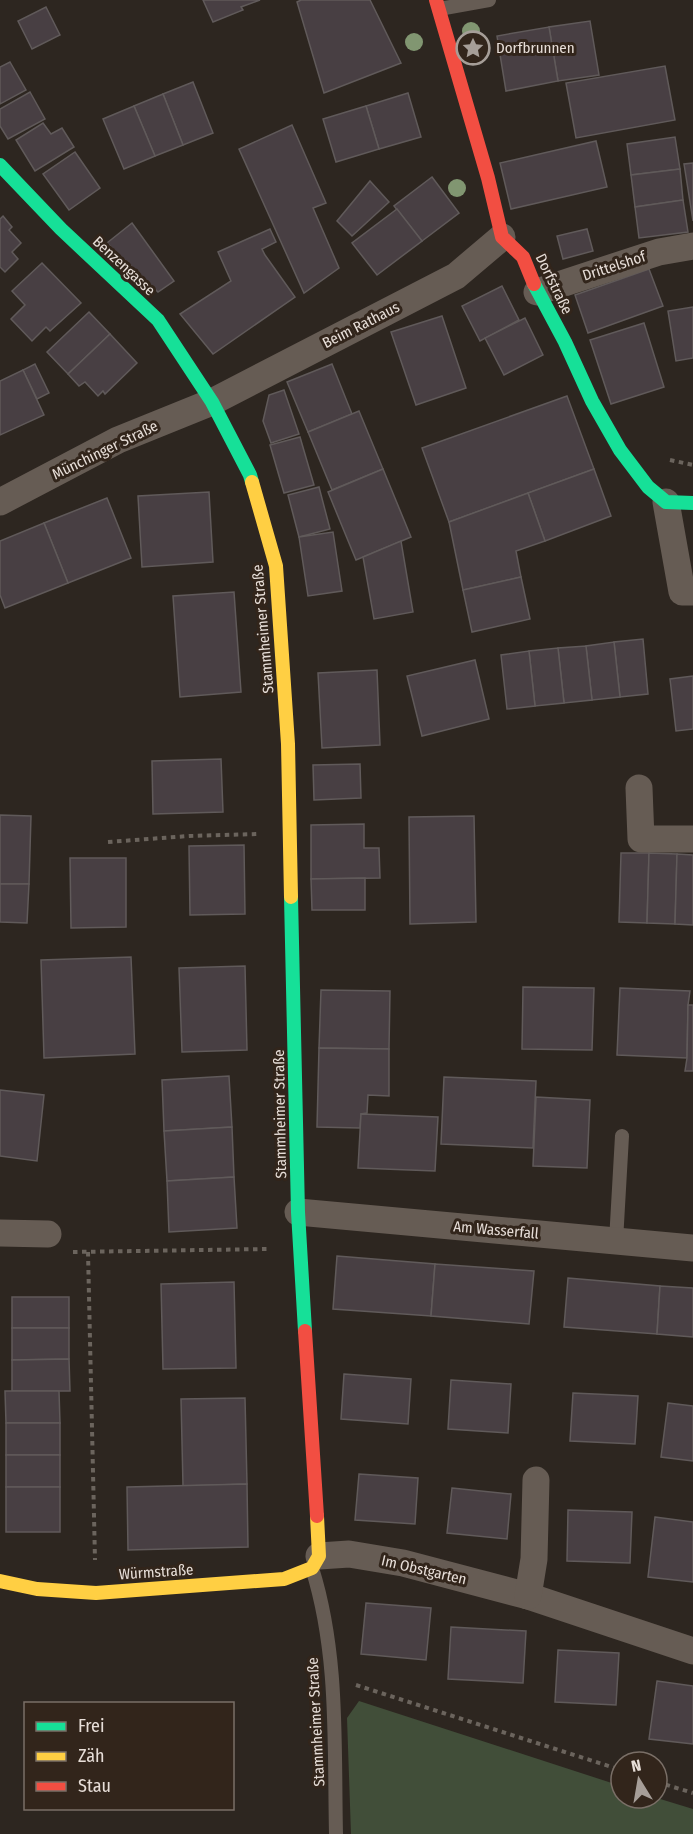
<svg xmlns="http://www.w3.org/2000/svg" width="693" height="1834" font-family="'Fira Sans Condensed',sans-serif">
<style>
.green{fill:#414e39}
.building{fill:#483f43;stroke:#605a5a;stroke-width:1.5}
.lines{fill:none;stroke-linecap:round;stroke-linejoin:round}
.path{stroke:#6b645d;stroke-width:4;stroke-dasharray:4.5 4.5;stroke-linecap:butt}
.lane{stroke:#665c54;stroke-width:14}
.street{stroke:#665c54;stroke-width:27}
.fast{stroke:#16e098;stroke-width:14}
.slow{stroke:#ffcf43;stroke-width:14}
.jam{stroke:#f24e42;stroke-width:14}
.tree{fill:#819671}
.labels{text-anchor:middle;stroke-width:6;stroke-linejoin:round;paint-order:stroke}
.poi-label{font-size:15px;fill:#e7ded8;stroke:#32251b;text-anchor:start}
.street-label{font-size:15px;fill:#e7ded8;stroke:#32251b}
</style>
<rect width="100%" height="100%" fill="#2d2620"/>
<!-- green -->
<polygon class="green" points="359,1701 621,1786 621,1798 657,1798 693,1809 693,1834 351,1834 347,1718"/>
<!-- building -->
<g class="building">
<polygon points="203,0 260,0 241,7 243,10 213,22"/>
<polygon points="301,0 370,0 401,63 324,93 297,2"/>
<polygon points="46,7 60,35 32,49 18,21"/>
<polygon points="590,21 599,75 558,81 549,27"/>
<polygon points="549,27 558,81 506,91 497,36"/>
<polygon points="10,62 26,90 0,104 0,67"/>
<polygon points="665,66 675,120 576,138 566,83"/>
<polygon points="193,82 213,133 183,145 163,94"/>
<polygon points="30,92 45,119 8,139 0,126 0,109"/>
<polygon points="408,93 421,137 379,149 366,106"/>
<polygon points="163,94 183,145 155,156 134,106"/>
<polygon points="134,106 155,156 124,169 103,119"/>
<polygon points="366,106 379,149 336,162 323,119"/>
<polygon points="43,123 51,134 62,128 74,147 35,171 16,140"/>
<polygon points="292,125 326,203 313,208 339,268 304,293 239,149"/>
<polygon points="675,137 680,169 631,175 627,144"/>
<polygon points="596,141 607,187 511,209 500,163"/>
<polygon points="75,152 100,188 69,210 43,174"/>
<polygon points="693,163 693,221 684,164"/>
<polygon points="680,169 683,200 635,207 631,175"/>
<polygon points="432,177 459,213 422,241 394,206"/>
<polygon points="370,181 389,202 352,236 337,221"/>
<polygon points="683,200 688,232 639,238 635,207"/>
<polygon points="397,209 422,241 377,275 352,243"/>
<polygon points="3,216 12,227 9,230 21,243 12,252 18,259 5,272 0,267 0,219"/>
<polygon points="132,223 174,281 158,292 107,243"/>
<polygon points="270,229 276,242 262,249 265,255 295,297 213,354 180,314 231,281 218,252"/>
<polygon points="587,229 593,251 563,259 557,236"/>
<polygon points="42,263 81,303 50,331 46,327 32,341 11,319 25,305 12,291"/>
<polygon points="649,269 663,306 588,333 575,295"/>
<polygon points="502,286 519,320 480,341 462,306"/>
<polygon points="693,307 693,358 676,361 668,311"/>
<polygon points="89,312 110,334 68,374 47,352"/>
<polygon points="442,316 466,388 416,405 391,332"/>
<polygon points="525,318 543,355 504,375 485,338"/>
<polygon points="644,323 664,387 611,404 590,340"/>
<polygon points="110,334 137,363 105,394 103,391 98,396 85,382 79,386 68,374"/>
<polygon points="35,364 49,393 37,399 23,370"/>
<polygon points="332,364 352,414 308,432 287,382"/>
<polygon points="23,370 44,415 0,435 0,381"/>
<polygon points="284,390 299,434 271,443 263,421 269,395"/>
<polygon points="567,396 594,469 449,522 422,448"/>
<polygon points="359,411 383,469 332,490 308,432"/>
<polygon points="300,437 314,485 284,493 270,445"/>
<polygon points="383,469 411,537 356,560 328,492"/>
<polygon points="594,469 611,516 545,541 528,493"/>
<polygon points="319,487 330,529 299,537 288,495"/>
<polygon points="209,492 213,562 142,567 138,496"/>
<polygon points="528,493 545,541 516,551 521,577 463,590 449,522"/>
<polygon points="107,498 131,558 68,583 44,523"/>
<polygon points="44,523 68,583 5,608 0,595 0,541"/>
<polygon points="333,532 342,591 308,596 299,537"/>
<polygon points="401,541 413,612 374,619 363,557"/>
<polygon points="521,577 530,619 472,632 463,590"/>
<polygon points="234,592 241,692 180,697 173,596"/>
<polygon points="643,639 648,694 620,697 614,642"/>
<polygon points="614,642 620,697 592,700 586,646"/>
<polygon points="586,646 592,700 564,703 558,648"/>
<polygon points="558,648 564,703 535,706 529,651"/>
<polygon points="529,651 535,706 507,709 501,655"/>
<polygon points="475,660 489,719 422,736 407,676"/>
<polygon points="377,670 380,745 322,748 318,673"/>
<polygon points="693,676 693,729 676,731 670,679"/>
<polygon points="221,759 223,812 153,814 152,761"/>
<polygon points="360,764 361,798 314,800 313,765"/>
<polygon points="0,815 31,816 29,884 0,884"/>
<polygon points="474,816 476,922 410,924 409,817"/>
<polygon points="364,824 364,848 379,848 380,878 311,879 311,825"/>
<polygon points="244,845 245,914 190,915 189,846"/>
<polygon points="621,853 649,853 647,923 619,922"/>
<polygon points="649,853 677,854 675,924 647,923"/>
<polygon points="677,854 693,855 693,925 675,924"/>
<polygon points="70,858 126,858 126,927 71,928"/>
<polygon points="365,878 365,910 312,910 311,879"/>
<polygon points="0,884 29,884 27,923 0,922"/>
<polygon points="131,957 135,1054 44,1058 41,960"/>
<polygon points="245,966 247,1050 182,1052 179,968"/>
<polygon points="523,987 594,988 592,1050 522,1049"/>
<polygon points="620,988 690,991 688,1005 687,1058 617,1055"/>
<polygon points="321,990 390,991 389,1049 319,1048"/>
<polygon points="688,1005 693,1005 693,1071 685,1071 687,1058"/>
<polygon points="319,1048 389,1049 389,1096 368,1095 367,1113 361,1114 360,1128 317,1127"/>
<polygon points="229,1076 232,1127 164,1131 162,1080"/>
<polygon points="444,1077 536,1081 533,1148 441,1144"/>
<polygon points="0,1090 44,1095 37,1161 0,1156"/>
<polygon points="536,1097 590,1100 587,1168 533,1166"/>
<polygon points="361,1114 438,1117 435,1171 358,1168"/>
<polygon points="232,1127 234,1177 167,1181 164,1131"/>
<polygon points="234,1177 237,1228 169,1232 167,1181"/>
<polygon points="337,1256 435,1264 431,1316 333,1309"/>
<polygon points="435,1264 534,1271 529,1324 431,1316"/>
<polygon points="568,1278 660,1286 657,1334 564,1327"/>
<polygon points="234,1282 236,1368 163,1369 161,1284"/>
<polygon points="660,1286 693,1288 693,1337 657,1334"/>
<rect x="12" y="1297" width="57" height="31"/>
<polygon points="12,1328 69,1328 69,1359 12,1360"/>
<polygon points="69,1359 70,1391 12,1391 12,1360"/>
<polygon points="344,1374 411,1379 408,1424 341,1419"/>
<polygon points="451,1380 511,1384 508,1433 448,1429"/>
<polygon points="5,1391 59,1391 60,1423 6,1423"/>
<polygon points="573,1393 638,1396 635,1444 570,1441"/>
<polygon points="245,1398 247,1484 183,1486 181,1399"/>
<polygon points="668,1403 693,1406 693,1461 661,1457"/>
<rect x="6" y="1423" width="54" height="32"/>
<rect x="6" y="1455" width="54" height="32"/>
<polygon points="359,1474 418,1478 415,1524 355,1520"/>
<polygon points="247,1484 248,1547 128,1550 127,1487"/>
<rect x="6" y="1487" width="54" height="45"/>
<polygon points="452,1488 511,1494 507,1539 447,1533"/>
<polygon points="568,1510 632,1512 630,1563 567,1561"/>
<polygon points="655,1517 693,1522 693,1582 648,1577"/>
<polygon points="366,1603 431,1608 426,1660 361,1654"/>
<polygon points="451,1627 526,1631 523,1683 448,1679"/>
<polygon points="558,1650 619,1653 616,1705 555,1702"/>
<polygon points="657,1681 693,1686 693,1744 649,1739"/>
</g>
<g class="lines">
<!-- path -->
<g class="path">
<polyline points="670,460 693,465"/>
<polyline points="108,842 189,836 257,834"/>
<polyline points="73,1252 267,1249"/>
<polyline points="88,1252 95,1560"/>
<polyline points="356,1685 621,1770"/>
<polyline points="657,1782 693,1793"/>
</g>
<!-- lane -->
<g class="lane">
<polyline points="439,9 489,0"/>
<polyline points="616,1241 622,1136"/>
<path d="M312 1568C339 1654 334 1745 336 1834"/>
</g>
<!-- street -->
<g class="street">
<polyline points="537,292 659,252 693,246"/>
<polyline points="0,502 118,440 212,402 456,276 502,237"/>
<polyline points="666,502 682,592 693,592"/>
<polyline points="639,788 641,839 693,839"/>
<polyline points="298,1212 693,1248"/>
<polyline points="0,1233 48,1234"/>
<polyline points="319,1556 349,1554 403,1563 528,1596 693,1651"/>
<polyline points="528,1596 534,1559 536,1480"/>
</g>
<!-- fast -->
<g class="fast">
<polyline points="0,165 61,229 158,320 212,402 250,475 252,482"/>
<polyline points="534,284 565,342 592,401 620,450 648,487 666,502 693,503"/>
<polyline points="291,897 298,1212 305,1331"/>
</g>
<!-- slow -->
<g class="slow">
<polyline points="252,482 276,566 288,744 291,897"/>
<polyline points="0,1581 37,1589 96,1593 284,1579 312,1568 319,1556 317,1516"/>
</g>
<!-- jam -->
<g class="jam">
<polyline points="436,0 488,178 502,237 523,257 534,284"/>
<polyline points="305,1331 317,1516"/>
</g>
</g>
<!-- trees -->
<g class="tree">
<circle cx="471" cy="31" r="9"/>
<circle cx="414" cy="42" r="9"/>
<circle cx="457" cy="188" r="9"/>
</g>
<!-- icons -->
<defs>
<g id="sight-ring" transform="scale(1.725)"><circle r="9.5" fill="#32251b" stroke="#a69e98" stroke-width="1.5"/><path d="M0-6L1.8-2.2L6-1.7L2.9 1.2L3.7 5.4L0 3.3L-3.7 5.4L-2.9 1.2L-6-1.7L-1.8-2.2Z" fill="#a69e98"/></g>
</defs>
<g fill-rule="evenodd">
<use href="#sight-ring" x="473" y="48"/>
</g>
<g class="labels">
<!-- poi labels -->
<g class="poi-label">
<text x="496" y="53">Dorfbrunnen</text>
</g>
<!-- street labels -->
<g class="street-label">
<text transform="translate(124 266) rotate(43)" y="5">Benzengasse</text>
<text transform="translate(614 266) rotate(-18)" y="5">Drittelshof</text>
<text transform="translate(554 284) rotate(64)" y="5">Dorfstraße</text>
<text transform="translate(361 325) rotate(-27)" y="5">Beim Rathaus</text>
<text transform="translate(105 450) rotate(-26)" y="5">Münchinger Straße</text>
<text transform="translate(263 629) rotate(-95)" y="5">Stammheimer Straße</text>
<text transform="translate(280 1114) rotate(-91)" y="5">Stammheimer Straße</text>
<text transform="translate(496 1230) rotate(5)" y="5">Am Wasserfall</text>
<text transform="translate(424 1570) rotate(13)" y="5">Im Obstgarten</text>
<text transform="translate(156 1572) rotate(-4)" y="5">Würmstraße</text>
<text transform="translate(316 1722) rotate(-93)" y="5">Stammheimer Straße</text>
</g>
</g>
<!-- legend -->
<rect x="24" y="1702" width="210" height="108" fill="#32251b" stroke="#7a6f67" stroke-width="1.5"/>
<rect x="36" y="1722" width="30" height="9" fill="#16e098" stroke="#7a6f67" stroke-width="1.5"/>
<text x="78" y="1732" font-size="18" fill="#e7ded8">Frei</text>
<rect x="36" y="1752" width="30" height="9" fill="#ffcf43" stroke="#7a6f67" stroke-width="1.5"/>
<text x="78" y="1762" font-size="18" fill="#e7ded8">Zäh</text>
<rect x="36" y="1782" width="30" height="9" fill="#f24e42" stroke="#7a6f67" stroke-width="1.5"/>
<text x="78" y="1792" font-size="18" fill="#e7ded8">Stau</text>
<!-- north arrow -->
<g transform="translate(639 1780) rotate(349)"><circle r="28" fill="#32251b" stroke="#7a6f67" stroke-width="1.5"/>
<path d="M0-4.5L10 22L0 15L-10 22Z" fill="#a69e98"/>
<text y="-9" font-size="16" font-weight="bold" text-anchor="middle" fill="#e7ded8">N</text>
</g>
</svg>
